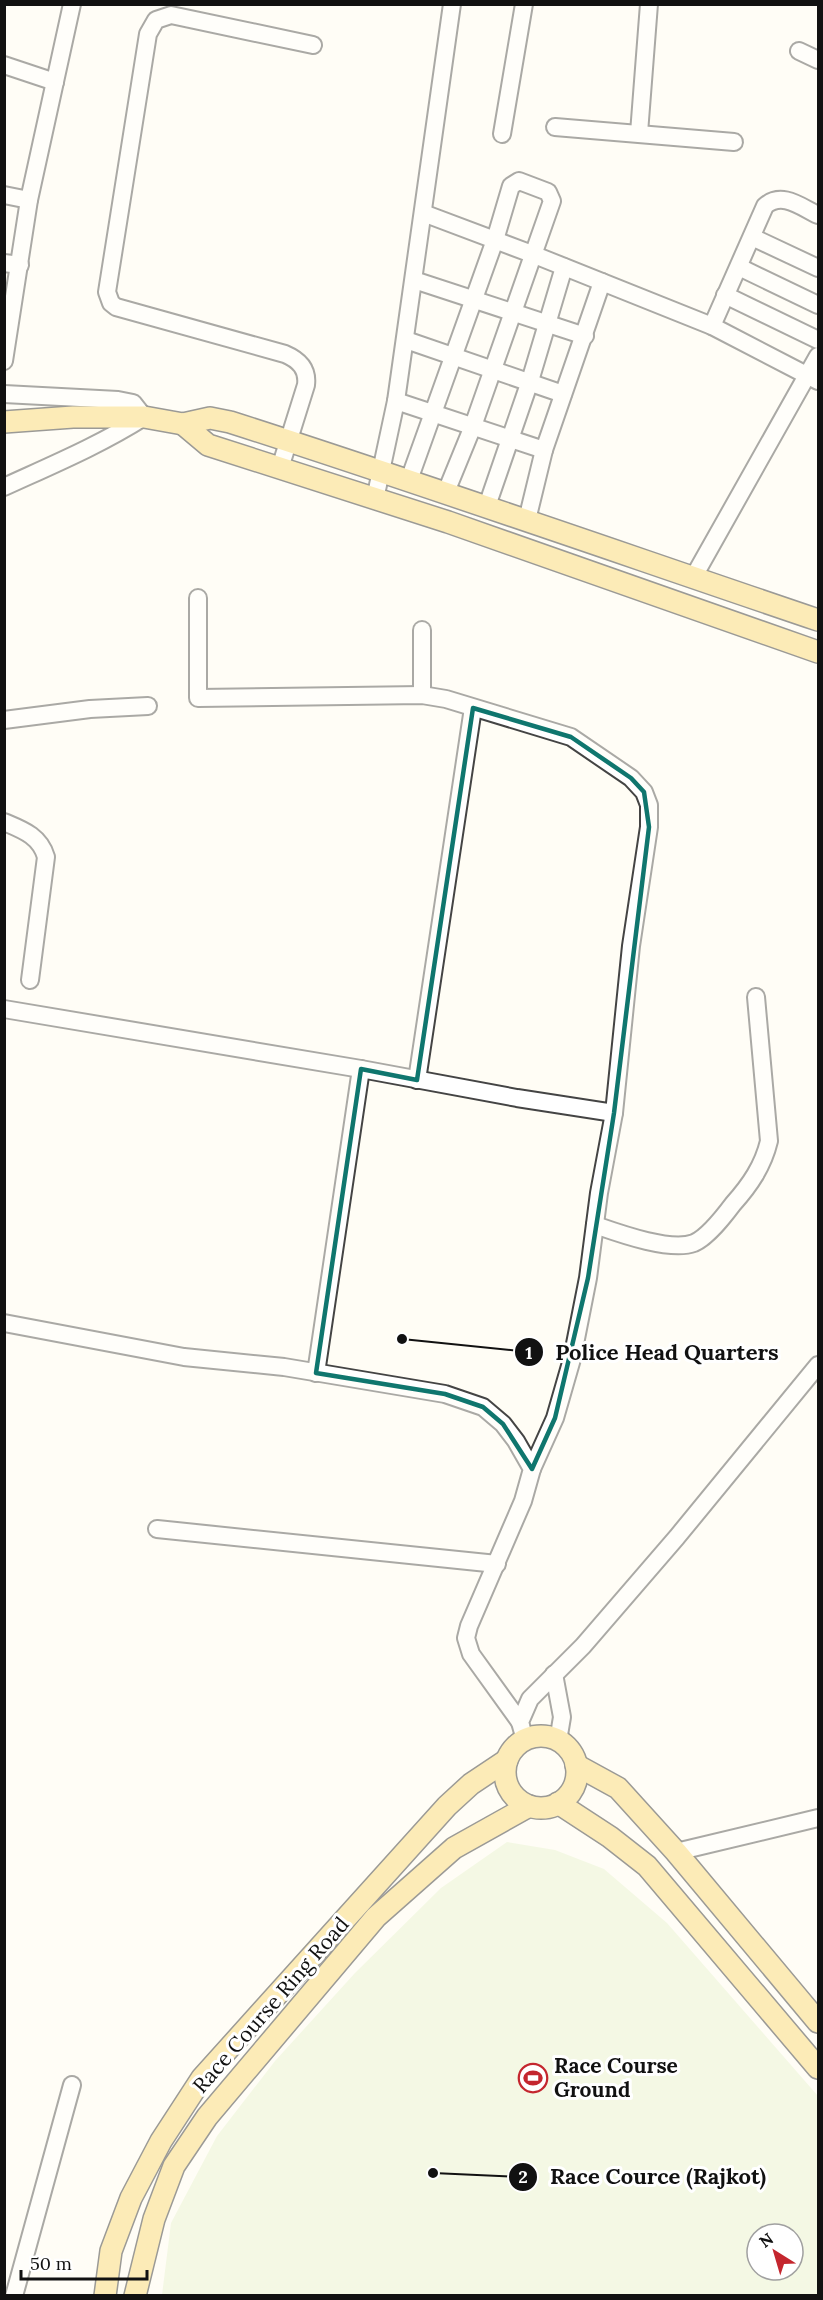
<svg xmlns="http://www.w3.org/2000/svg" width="823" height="2300" font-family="Lora,serif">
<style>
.pitch{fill:#e6f2cf;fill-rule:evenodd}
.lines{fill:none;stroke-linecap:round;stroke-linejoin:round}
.minor-casing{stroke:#444;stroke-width:20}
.major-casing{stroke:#222;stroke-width:24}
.minor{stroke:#fff;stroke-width:16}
.major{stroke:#f9d66b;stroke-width:21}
.marked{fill:none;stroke:#0f766e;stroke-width:4.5;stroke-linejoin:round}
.labels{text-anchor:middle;stroke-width:6;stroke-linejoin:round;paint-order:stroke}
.street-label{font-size:21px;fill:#111;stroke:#fff}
.poi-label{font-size:21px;font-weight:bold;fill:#111;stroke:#fff;text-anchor:start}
.leader{fill:none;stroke:#111;stroke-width:2}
.callout-dot{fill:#111;stroke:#fff;stroke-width:2}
.mark-label{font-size:18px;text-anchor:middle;font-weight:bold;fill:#fff}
.callout-label{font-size:22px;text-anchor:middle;font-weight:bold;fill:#111;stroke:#fff;stroke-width:6;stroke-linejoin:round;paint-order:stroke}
</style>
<rect width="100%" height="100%" fill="#fffdf5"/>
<!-- pitch -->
<path class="pitch" d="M507 1842 555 1850 604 1869 667 1923 818 2096V2295H162L171 2223 217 2136 275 2061 355 1973 441 1888ZM757 2234H793V2270H757Z"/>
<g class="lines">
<!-- minor casing -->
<g class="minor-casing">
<g id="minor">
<polyline points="799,51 818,60"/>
<polyline points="4,65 55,82"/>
<polyline points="555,127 734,142"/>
<polyline points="639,133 649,4"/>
<polyline points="502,134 524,4"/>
<polyline points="4,195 29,200"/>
<polyline points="423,213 532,254 712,326 818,381"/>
<polyline points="752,237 818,268"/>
<polyline points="4,263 20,265"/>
<polyline points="739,267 818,305"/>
<polyline points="414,280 585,336"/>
<polyline points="725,295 818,340"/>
<path d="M712 326 765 206C782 191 801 207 818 215"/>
<polyline points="406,340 563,394"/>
<polyline points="4,361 29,200 72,4"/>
<path d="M4 394 118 400 133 403 144 417C100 445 52 465 4 487"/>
<polyline points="396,401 544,450"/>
<path d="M280 468 306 385C308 369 299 360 285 354L116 307 111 303 107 292 148 34 156 20 171 15 313 45"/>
<polyline points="409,480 495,240 511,186 519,181 548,192 552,201 473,426 446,492"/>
<polyline points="375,499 396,401 452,4"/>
<polyline points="487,506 530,381 564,267"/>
<polyline points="527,520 544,450 602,282"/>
<polyline points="693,578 818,356"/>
<polyline points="198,598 198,698 422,695 446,699 571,737 631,778 644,792 649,805 649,827 631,946 614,1113"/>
<polyline points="422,630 422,695"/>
<polyline points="4,720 90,709 148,706"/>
<path d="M4 822C23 830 40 836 46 857L30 980"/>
<polyline points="4,1009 361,1069 517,1098 614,1113 599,1193 588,1278 572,1359 555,1418 532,1469"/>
<polyline points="417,1080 473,708"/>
<path d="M595 1225C618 1233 670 1252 694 1243 708 1237 724 1216 733 1204 750 1185 763 1166 769 1141L756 997"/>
<polyline points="4,1323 184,1357 284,1367 445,1394 483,1407 503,1424 516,1441 532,1469 523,1501 469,1626 466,1638 471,1654 520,1722"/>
<polyline points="316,1373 361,1069"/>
<polyline points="157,1529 497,1564"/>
<polyline points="554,1674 562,1717 558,1741"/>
<polyline points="525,1740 520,1722 530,1699 583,1646 677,1537 818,1365"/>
<polyline points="676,1852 818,1818"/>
<polyline points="14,2296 72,2085"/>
</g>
</g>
<!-- major casing -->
<g class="major-casing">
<g id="major">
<path d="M4 422 73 417H144L183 424 210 418 230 422C427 485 623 554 818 620"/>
<polyline points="183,424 208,445 448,522 818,652"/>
<circle cx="541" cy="1772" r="36"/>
<polyline points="576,1765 618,1788 676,1852 818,2022"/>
<polyline points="558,1803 610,1837 647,1866 818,2068"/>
<polyline points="105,2296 111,2251 131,2198 161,2141 202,2078 447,1806 471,1784 507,1760"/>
<polyline points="135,2296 154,2219 174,2166 207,2117 376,1917 454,1848 529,1806"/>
</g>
</g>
<!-- minor -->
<use href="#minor" class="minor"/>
<!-- major -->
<use href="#major" class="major"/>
</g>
<!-- marked area -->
<path d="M0 0H823V2300H0ZM473 708 571 737 631 778 644 792 649 827 614 1113 588 1278 555 1418 532 1469 503 1424 483 1407 445 1394 316 1373 361 1069 417 1080Z" fill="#fffdf5" fill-opacity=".55" fill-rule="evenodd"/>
<path class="marked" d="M473 708 571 737 631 778 644 792 649 827 614 1113 588 1278 555 1418 532 1469 503 1424 483 1407 445 1394 316 1373 361 1069 417 1080Z"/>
<!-- icons -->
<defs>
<g id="stadium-ring" transform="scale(1.5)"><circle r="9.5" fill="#fff" stroke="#c4262e" stroke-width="1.5"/><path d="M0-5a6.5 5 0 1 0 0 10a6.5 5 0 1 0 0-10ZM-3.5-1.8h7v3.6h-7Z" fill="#c4262e"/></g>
</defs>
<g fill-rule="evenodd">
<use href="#stadium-ring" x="533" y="2078"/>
</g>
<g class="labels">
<!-- street labels -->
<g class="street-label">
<text transform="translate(271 2005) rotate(-49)" y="7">Race Course Ring Road</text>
</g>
<!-- poi labels -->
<g class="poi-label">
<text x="554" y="2073">Race Course<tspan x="554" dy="24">Ground</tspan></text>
</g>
</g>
<!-- callouts -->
<path class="leader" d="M402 1339L529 1352M433 2173L523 2177"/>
<g class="callout-dot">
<circle cx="402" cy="1339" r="6"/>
<circle cx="433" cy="2173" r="6"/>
<circle cx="529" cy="1352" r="15"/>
<circle cx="523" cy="2177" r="15"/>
</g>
<g class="mark-label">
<text x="529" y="1359">1</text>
<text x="523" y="2183">2</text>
</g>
<g class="callout-label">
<text x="667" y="1360">Police Head Quarters</text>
<text x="658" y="2184">Race Cource (Rajkot)</text>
</g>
<!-- border -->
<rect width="823" height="2300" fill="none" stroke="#111111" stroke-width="12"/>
<!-- north arrow -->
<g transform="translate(775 2252) rotate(323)"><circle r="28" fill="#ffffff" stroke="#a0a0a0" stroke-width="1.5"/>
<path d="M0-4.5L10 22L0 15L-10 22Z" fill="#c4262e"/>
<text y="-9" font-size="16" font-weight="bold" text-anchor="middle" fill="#111111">N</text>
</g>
<!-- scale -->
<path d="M21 2270v9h126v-9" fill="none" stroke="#111111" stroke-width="3"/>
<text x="30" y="2270" font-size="18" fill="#111111" stroke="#ffffff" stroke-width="4.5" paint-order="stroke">50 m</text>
</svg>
